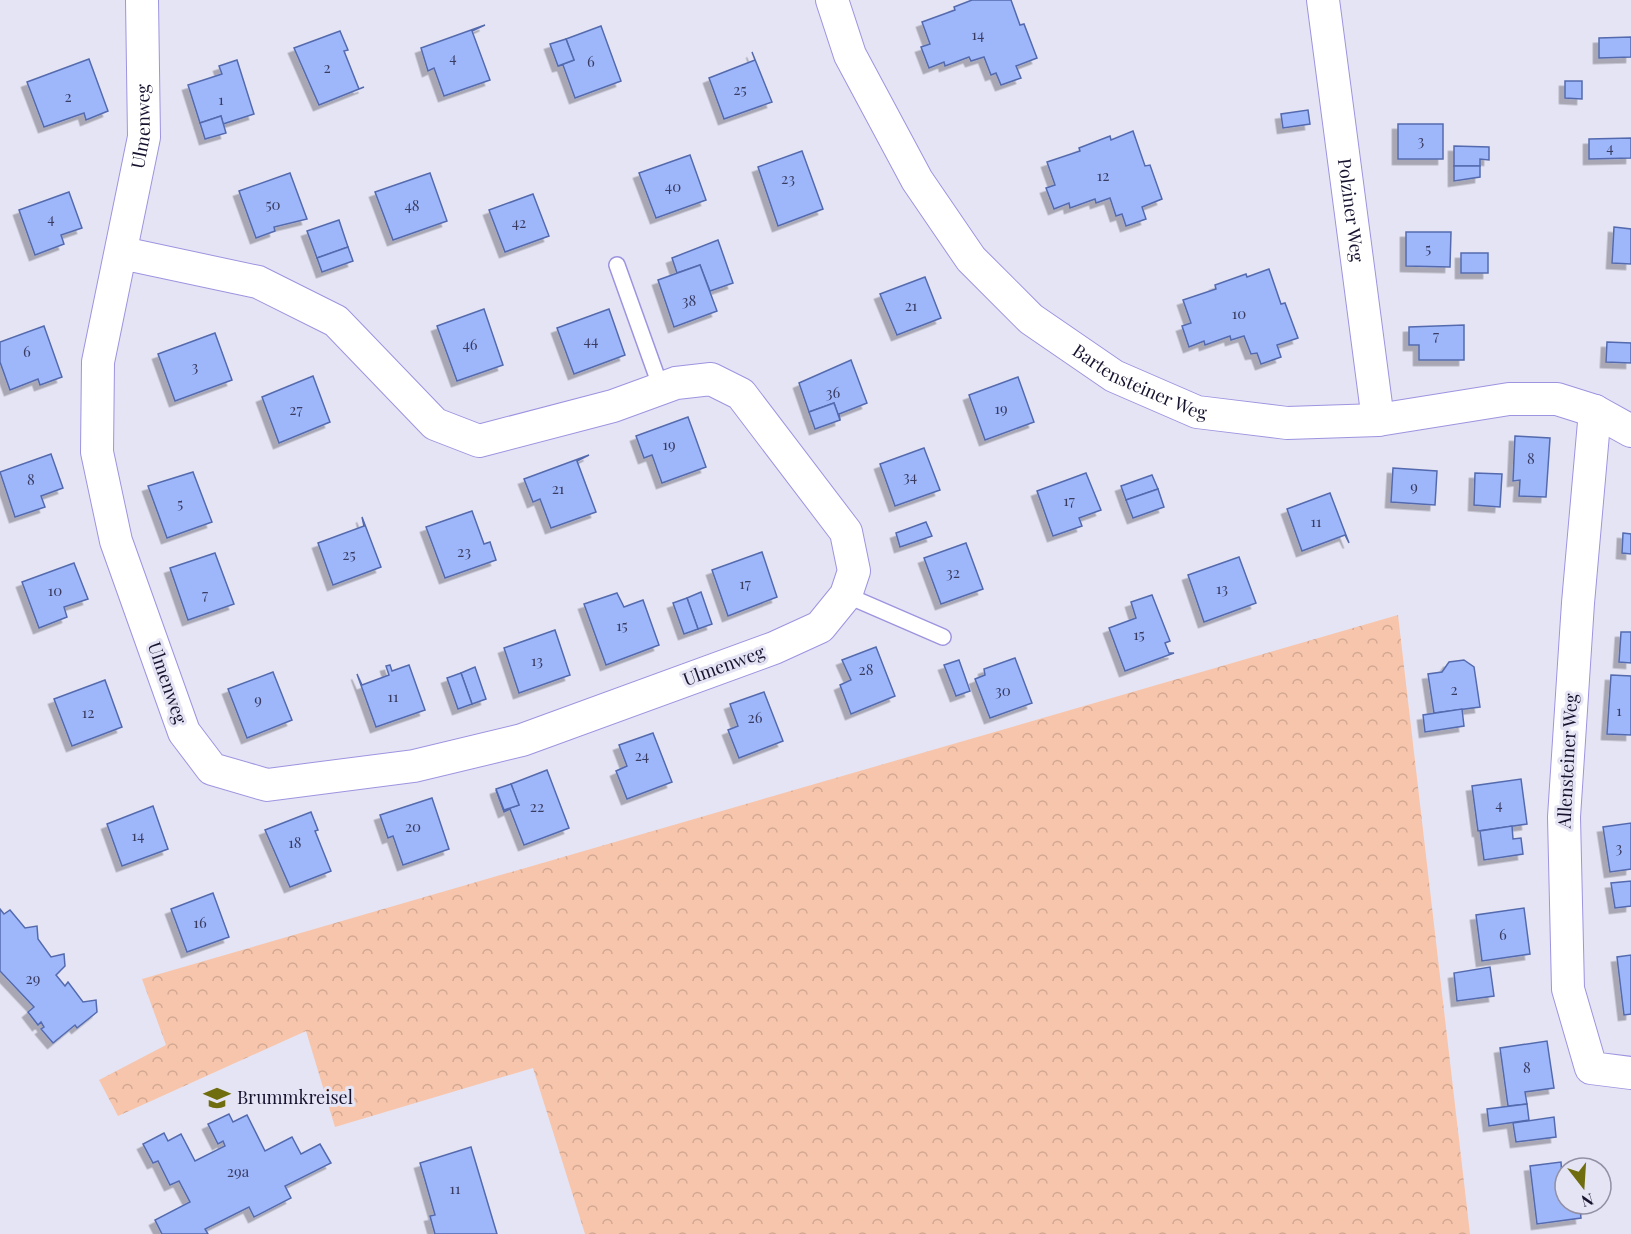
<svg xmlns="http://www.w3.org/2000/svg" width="1631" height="1234" font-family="'Playfair Display',serif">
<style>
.forest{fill:url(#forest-crowns)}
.building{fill:#9eb7fb;stroke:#546bae;stroke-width:1.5;filter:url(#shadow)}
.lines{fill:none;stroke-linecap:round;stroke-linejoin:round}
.service-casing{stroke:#9d94e0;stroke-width:18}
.minor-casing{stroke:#9d94e0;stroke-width:34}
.service{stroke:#fff;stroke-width:15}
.minor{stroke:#fff;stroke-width:32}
.labels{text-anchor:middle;stroke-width:6;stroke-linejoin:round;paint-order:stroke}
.number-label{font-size:15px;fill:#393b61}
.street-label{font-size:18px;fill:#17122e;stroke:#e5e4f4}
.poi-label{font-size:18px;fill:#17122e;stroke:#e5e4f4;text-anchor:start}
</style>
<defs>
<pattern id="forest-crowns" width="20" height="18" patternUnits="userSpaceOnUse" patternTransform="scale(1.5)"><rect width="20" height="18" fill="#f7c5ab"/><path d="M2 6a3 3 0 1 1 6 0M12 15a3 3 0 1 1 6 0" fill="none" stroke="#d3a893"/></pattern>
<filter id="shadow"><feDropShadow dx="-5.5" dy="5.5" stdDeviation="0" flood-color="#0004"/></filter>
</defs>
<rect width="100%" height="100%" fill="#e5e4f4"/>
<!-- forest -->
<polygon class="forest" points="1398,615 1470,1234 585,1234 533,1068 335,1127 306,1031 118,1116 99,1080 166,1045 142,979"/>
<!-- building -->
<g class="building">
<polygon points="972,0 1011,0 1020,25 1024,24 1037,58 1016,66 1021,78 1001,85 996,73 991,75 984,57 971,61 969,57 945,66 944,62 929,68 921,47 930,44 922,22 955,10 954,7"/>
<polygon points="485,25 472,31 490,80 444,96 434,68 428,71 421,48"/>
<polygon points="601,26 621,81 575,98 563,65 558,66 574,60 566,39"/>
<polygon points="340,31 348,50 344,51 359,89 364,87 319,105 294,48"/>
<polygon points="1631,37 1631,57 1599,58 1599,38"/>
<polygon points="566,39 574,60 558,66 550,44"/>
<polygon points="752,52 772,102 724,119 709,78 755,60"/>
<polygon points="89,59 108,111 86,120 84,113 44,127 27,82"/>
<polygon points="237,60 254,114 223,124 221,116 200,123 188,85 222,74 219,66"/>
<polygon points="1565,81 1582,81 1582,99 1565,98"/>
<polygon points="1308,110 1310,124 1283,128 1281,114"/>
<polygon points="221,116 226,133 205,139 200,123"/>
<rect x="1398" y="124" width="45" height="35"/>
<polygon points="1133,131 1145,166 1150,165 1162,199 1142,207 1146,219 1126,226 1122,214 1116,216 1110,198 1096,203 1095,199 1070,208 1069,203 1054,209 1046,188 1055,185 1047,162 1080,151 1079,148 1110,136 1111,140"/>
<polygon points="1631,138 1631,158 1589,159 1589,139"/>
<polygon points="1454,146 1489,147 1489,160 1480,159 1480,166 1454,166"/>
<polygon points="802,151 823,209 778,226 758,167"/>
<polygon points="690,155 706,200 656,218 639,173"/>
<polygon points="1454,166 1480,166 1480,177 1454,181"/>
<polygon points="290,173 307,219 274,227 275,231 256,238 239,191"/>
<polygon points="430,173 447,221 393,240 375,192"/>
<polygon points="69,192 82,228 61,235 64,244 35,255 19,210"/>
<polygon points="533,194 549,236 505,252 489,210"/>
<polygon points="339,220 348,247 317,258 307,231"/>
<polygon points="1614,227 1631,229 1631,264 1612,263"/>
<polygon points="1406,232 1451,232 1450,267 1406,266"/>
<polygon points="718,240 733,283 710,291 700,265 677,273 672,258"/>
<polygon points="348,247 353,261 322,272 317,258"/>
<rect x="1461" y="253" width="27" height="20"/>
<polygon points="700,265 717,311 674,327 658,280"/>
<polygon points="1269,269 1281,304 1285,303 1298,338 1277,345 1281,357 1261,364 1257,353 1251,354 1244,336 1231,340 1230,336 1205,345 1204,341 1189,347 1182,326 1191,323 1183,300 1216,289 1215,285 1246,274 1247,277"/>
<polygon points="925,277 941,318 897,335 880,294"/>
<polygon points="484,309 503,365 457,381 437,326"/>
<polygon points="609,309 625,355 574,374 557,328"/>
<polygon points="1464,325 1464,360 1419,360 1419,345 1409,345 1409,327"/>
<polygon points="44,326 62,377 40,385 38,379 10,390 0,362 0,342"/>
<polygon points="215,333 232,380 175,401 158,354"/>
<polygon points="1607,342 1631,343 1631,363 1606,362"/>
<polygon points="851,360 867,403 839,414 840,420 834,403 809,412 799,383"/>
<polygon points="313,376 330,422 279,443 262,397"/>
<polygon points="1018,377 1034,422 985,440 969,395"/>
<polygon points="834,403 840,420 815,429 809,412"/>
<polygon points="688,417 706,467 662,483 652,455 644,458 636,436"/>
<polygon points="1515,436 1550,438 1546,497 1519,496 1520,480 1513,481"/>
<polygon points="924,448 940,490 895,506 880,464"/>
<polygon points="51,454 63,488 41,496 45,507 15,517 0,472"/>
<polygon points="589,455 577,461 596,512 551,528 540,499 533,502 524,479"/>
<polygon points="1393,468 1437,471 1435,505 1391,502"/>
<polygon points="193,472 212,522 167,538 148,486"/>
<polygon points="1086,473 1101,510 1079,518 1082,526 1053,536 1037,491"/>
<polygon points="1475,473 1502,474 1500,507 1474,505"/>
<polygon points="1152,475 1158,489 1126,500 1121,486"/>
<polygon points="1158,489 1164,507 1133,518 1126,500"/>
<polygon points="1330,493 1349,543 1345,535 1302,551 1287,509"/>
<polygon points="472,511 484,544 490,542 496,560 445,578 426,527"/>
<polygon points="362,517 381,567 333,585 318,543 364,526"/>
<polygon points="926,522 932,536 900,547 896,533"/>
<polygon points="1623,533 1631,534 1631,554 1622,553"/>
<polygon points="966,543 983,589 941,604 924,558"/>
<polygon points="762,552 777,597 728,616 712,570"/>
<polygon points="215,553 234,604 188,620 170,568"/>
<polygon points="1239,557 1256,603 1204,622 1188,575"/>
<polygon points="74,563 88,599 64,607 67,617 39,628 22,582"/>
<polygon points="701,592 712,624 698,629 687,598"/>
<polygon points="617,593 624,607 643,600 659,645 606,665 584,604"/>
<polygon points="1152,595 1170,641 1165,643 1169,653 1174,653 1125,671 1109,628 1136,618 1131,602"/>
<polygon points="687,598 698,629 684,634 673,603"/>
<polygon points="555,630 570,675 519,693 504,648"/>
<polygon points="1621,632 1631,632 1631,663 1619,662"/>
<polygon points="876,647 895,696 851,714 840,685 851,680 842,660"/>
<polygon points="1015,658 1032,703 990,718 975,679 985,675 984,669"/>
<polygon points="959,660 970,691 956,696 944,665"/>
<polygon points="1464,660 1474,667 1480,707 1434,713 1428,674 1442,672 1449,662"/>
<polygon points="390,665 392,671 409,665 425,710 376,727 357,674 362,685 389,675 386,666"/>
<polygon points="475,667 486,699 472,704 461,673"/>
<polygon points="273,672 292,720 247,738 228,689"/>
<polygon points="461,673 472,704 458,709 447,678"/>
<polygon points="1611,675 1631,676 1631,735 1607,734"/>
<polygon points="105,680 122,727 72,746 54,699"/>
<polygon points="764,692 783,741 739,758 728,730 738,726 730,704"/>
<polygon points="1462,709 1464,726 1425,732 1423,715"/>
<polygon points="653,733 672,782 627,799 616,771 627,766 619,745"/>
<polygon points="547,770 569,828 524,845 510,809 504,812 496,790 504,810 519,805 511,784"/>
<polygon points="1521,779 1527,824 1478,831 1472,786"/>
<polygon points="511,784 519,805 504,810 496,789"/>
<polygon points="432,798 449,849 403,865 393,836 388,838 380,815"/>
<polygon points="153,806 168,849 122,866 107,824"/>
<polygon points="311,812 318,830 315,831 331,871 290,887 265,830"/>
<polygon points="1631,823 1631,869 1610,872 1603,827"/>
<polygon points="1512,826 1513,839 1521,838 1523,854 1484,860 1480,831"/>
<polygon points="1631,881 1631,906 1615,908 1611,883"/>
<polygon points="213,893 229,937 187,952 171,909"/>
<polygon points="1524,908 1530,954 1482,961 1476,915"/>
<polygon points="0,909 4,914 10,910 25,928 37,926 38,939 51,957 64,954 65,966 56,975 65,986 68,982 83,1002 96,1000 97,1012 77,1028 75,1025 53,1043 41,1029 44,1027 41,1022 38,1025 28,1012 34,1007 0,971"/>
<polygon points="1631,955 1631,1014 1624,1015 1617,957"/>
<polygon points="1490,967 1494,996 1457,1001 1454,973"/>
<polygon points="1547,1041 1554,1088 1525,1092 1527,1104 1508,1106 1500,1048"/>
<polygon points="1527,1104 1529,1120 1489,1126 1487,1109"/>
<polygon points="229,1114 233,1122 247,1115 265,1151 292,1137 301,1154 320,1144 331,1163 285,1186 291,1198 254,1217 249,1207 205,1229 208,1234 162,1234 155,1220 190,1202 179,1181 170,1185 158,1161 153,1163 143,1144 164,1133 168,1141 181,1134 195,1161 225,1146 223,1141 218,1144 208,1124"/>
<polygon points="1554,1117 1556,1137 1516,1142 1513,1123"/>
<polygon points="471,1147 497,1234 435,1234 430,1216 435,1215 420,1163"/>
<polygon points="1561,1162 1562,1177 1565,1177 1565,1204 1586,1204 1587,1209 1580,1210 1581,1218 1537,1224 1530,1166"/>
</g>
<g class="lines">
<!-- service casing -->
<g class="service-casing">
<g id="service">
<polyline points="617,265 661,388"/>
<polyline points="846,595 943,637"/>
</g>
</g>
<!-- minor casing -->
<g class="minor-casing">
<g id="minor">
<path id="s1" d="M832 0 850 55 917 180 971 259 1031 319 1114 376 1197 412 1287 423 1378 420 1509 399H1557L1595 411 1631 431"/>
<path id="s2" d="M1323 0 1378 420"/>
<path id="s3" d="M122 253 258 282 336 321 435 424 479 441 613 406 676 383 711 379 741 394 846 532 854 571 846 595 820 627 774 648 522 740 414 766 267 785 212 769 184 732 116 541 97 452 98 362 144 137 142 0"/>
<polyline points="1595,411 1578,603 1564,817 1568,989 1591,1068 1631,1073"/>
</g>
</g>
<!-- service -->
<use href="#service" class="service"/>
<!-- minor -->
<use href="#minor" class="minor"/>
</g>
<!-- icons -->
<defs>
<g id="school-bare" transform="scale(2.07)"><path d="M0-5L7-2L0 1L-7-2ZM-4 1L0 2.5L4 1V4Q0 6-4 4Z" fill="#6f6d0e" stroke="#e5e4f4" stroke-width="2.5" paint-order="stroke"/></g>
</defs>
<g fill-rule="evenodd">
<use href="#school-bare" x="217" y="1098"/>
</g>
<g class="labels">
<!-- number labels -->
<g class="number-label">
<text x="978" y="40">14</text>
<text x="453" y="63">4</text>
<text x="591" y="67">6</text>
<text x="327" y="73">2</text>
<text x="740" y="95">25</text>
<text x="68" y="102">2</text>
<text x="221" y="105">1</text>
<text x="1421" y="146">3</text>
<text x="1610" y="153">4</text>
<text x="1103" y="181">12</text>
<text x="788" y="184">23</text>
<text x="673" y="192">40</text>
<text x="273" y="210">50</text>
<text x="412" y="211">48</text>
<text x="51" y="224">4</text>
<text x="519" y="228">42</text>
<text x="1428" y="254">5</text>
<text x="689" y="306">38</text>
<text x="911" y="311">21</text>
<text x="1239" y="319">10</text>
<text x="1436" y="341">7</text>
<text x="591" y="346">44</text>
<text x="470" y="350">46</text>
<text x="27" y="357">6</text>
<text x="195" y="372">3</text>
<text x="833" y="398">36</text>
<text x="1001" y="414">19</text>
<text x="296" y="415">27</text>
<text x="669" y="450">19</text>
<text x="1531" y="464">8</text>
<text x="910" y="482">34</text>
<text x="31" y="485">8</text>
<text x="1414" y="492">9</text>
<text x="558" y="494">21</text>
<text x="1069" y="506">17</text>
<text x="180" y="509">5</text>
<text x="1316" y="527">11</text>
<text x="464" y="557">23</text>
<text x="349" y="560">25</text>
<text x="953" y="578">32</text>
<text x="745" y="589">17</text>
<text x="1222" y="594">13</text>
<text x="55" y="596">10</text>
<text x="205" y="600">7</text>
<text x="622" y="631">15</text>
<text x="1139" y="640">15</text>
<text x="537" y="666">13</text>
<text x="866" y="675">28</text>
<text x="1454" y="695">2</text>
<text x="1003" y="696">30</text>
<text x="393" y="702">11</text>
<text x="258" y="705">9</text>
<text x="1619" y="716">1</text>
<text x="88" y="718">12</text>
<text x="755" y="723">26</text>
<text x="642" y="761">24</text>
<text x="1499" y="810">4</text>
<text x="537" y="812">22</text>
<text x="413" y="832">20</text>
<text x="138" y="841">14</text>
<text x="295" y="848">18</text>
<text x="1619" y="853">3</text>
<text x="200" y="928">16</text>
<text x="1503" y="940">6</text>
<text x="33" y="984">29</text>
<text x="1527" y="1073">8</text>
<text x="238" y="1177">29a</text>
<text x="455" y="1194">11</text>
</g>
<!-- street labels -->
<g class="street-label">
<text dy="6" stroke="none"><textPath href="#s3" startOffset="2276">Ulmenweg</textPath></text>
<text dy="6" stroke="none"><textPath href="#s2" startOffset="212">Polziner Weg</textPath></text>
<text dy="6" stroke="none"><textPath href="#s1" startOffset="507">Bartensteiner Weg</textPath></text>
<text transform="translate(724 666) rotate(-20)" y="6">Ulmenweg</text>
<text transform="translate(167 683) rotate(71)" y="6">Ulmenweg</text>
<text transform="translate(1568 761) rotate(-87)" y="6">Allensteiner Weg</text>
</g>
<!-- poi labels -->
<g class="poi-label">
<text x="237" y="1104">Brummkreisel</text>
</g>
</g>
<!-- north arrow -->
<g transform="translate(1583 1186) rotate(163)"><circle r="28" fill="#e5e4f4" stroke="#9390a5" stroke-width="1.5"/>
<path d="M0-4.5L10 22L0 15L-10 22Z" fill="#6f6d0e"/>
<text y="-9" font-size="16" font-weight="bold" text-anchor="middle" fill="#17122e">N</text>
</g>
</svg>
